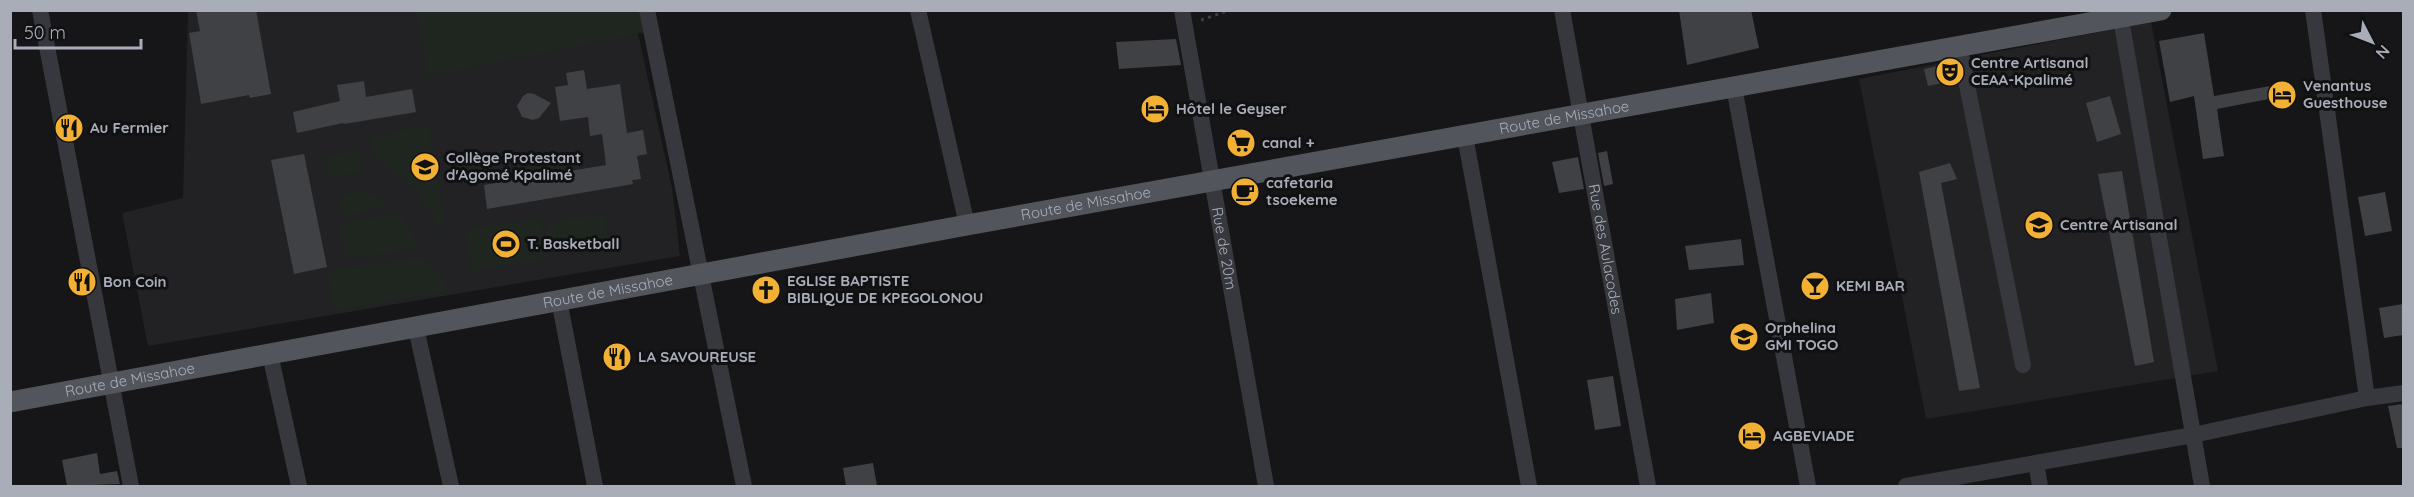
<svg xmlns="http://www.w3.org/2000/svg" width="2414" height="497" font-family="Quicksand,sans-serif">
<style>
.built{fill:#222225}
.green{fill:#1e261f}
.building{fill:#404145}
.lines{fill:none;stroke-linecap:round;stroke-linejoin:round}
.path{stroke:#3d3f44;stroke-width:3;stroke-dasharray:3 4.5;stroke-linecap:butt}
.minor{stroke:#37383d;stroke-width:16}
.major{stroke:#53555c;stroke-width:21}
.labels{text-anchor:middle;stroke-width:6;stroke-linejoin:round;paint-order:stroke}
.poi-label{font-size:15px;font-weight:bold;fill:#a8adb8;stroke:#111113;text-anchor:start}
.street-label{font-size:15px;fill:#a8adb8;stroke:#111113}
</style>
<rect width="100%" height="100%" fill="#161618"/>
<!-- built -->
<g class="built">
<polygon points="188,11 633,11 672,188 680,256 148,346 122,213 183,198"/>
<polygon points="2151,22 2218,371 1926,419 1859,79"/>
</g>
<!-- green -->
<g class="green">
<polygon points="416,11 642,11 646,32 428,76"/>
<polygon points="428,125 447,233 436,223 417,192 376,155 371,144 372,137"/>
<polygon points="360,151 363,171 329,178 324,157"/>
<polygon points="363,192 375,195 390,206 342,216 337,196"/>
<polygon points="399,213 411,230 417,249 347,259 338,224"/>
<polygon points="604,213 609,241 552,253 547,224"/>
<polygon points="541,218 547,259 472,271 466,230"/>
<path d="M419 257C436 260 442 277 449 291L334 311 328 270Z"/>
</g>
<!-- building -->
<g class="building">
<polygon points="196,10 256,10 271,94 250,98 249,95 201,104 189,33 200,31"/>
<polygon points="1679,10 1751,10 1759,48 1687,65"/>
<polygon points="2204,33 2214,96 2276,85 2279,97 2217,109 2224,156 2203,159 2194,96 2170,102 2159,41"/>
<polygon points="1176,39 1181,65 1119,69 1116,42"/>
<polygon points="1952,63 1955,80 1928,86 1924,69"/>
<polygon points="584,70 587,89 620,84 627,133 643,130 647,154 637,156 641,179 632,180 633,184 487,209 484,185 606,165 602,134 590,136 588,117 560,121 555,87 568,85 566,73"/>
<polygon points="364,81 366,97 412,89 416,112 344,124 343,123 297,133 293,112 340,101 337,85"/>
<polygon points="528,93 534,94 551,103 539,118 533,120 522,117 517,106 523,96"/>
<polygon points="2110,96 2121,134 2097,142 2086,103"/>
<polygon points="1607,151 1613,184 1604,186 1598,153"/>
<polygon points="304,154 327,267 294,274 271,160"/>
<polygon points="1578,157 1584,189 1559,193 1552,162"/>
<polygon points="1950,163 1957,179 1941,183 1980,388 1959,391 1919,172"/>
<polygon points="2122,171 2154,362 2135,366 2098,174"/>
<polygon points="2385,192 2392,231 2365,236 2358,197"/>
<polygon points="1741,239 1744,265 1689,270 1685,246"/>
<polygon points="1711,293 1714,323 1677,330 1675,299"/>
<polygon points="2403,304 2403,335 2384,338 2379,308"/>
<polygon points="1613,376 1621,426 1595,430 1587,380"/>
<polygon points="2403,404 2403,448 2397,448 2388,406"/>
<polygon points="97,453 100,474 117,471 120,484 67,486 62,460"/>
<polygon points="873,463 877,486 846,486 843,468"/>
</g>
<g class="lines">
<!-- path -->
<polyline class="path" points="1201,20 1230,10"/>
<!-- minor -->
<g class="minor">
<polyline points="40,10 131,486"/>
<polyline points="647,10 744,486"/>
<polyline points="918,10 967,225"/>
<path id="s1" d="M1182 10 1266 486"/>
<path id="s2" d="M1562 10 1648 486"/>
<polyline points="2313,10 2367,398"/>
<polyline points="2121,19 2202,486"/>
<polyline points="1959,45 2023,365"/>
<polyline points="1734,87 1808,486"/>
<polyline points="1465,136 1529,486"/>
<polyline points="559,300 595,486"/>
<polyline points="416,328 451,486"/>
<polyline points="270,354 299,486"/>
<polyline points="2036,463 2040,486"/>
<polyline points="1906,486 2193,435 2367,398 2404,393"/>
</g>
<!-- major -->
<path class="major" id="s3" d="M10 402 967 225 2161 10"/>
</g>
<!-- icons -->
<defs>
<g id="theatre-disc" transform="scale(1.5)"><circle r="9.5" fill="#f2b134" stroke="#111113"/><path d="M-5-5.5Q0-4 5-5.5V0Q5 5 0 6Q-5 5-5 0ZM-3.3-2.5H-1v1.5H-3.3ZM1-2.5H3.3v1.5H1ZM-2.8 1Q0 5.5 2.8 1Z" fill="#111"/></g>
<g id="hotel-disc" transform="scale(1.5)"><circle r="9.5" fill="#f2b134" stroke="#111113"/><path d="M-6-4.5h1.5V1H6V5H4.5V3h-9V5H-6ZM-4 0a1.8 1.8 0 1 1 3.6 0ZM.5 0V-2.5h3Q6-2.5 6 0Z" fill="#111"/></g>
<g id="restaurant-disc" transform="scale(1.5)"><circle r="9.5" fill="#f2b134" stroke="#111113"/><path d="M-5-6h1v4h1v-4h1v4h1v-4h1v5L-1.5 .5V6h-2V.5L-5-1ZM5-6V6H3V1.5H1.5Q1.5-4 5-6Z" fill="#111"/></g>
<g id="supermarket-disc" transform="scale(1.5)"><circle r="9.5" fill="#f2b134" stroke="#111113"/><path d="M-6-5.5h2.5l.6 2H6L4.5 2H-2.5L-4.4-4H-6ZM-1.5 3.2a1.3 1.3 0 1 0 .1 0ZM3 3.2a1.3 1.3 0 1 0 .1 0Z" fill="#111"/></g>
<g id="school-disc" transform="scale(1.5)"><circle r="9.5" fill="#f2b134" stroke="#111113"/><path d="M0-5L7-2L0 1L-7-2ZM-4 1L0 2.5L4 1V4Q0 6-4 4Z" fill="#111"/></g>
<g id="cafe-disc" transform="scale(1.5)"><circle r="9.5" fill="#f2b134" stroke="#111113"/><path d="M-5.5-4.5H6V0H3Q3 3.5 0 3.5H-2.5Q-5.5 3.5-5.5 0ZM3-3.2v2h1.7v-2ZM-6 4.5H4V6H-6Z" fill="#111"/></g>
<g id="stadium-disc" transform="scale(1.5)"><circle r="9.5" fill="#f2b134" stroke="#111113"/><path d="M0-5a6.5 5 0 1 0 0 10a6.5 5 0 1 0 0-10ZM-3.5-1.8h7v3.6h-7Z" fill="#111"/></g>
<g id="bar-disc" transform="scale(1.5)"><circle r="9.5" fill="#f2b134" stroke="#111113"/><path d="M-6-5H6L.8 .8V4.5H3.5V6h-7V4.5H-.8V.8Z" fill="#111"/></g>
<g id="church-disc" transform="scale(1.5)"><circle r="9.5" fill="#f2b134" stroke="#111113"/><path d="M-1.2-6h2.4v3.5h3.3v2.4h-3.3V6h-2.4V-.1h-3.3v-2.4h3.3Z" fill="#111"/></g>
</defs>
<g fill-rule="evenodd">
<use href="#theatre-disc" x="1950" y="72"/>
<use href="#hotel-disc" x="2282" y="95"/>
<use href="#hotel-disc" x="1155" y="109"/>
<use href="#restaurant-disc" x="69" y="128"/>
<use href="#supermarket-disc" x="1241" y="143"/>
<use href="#school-disc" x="425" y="167"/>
<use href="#cafe-disc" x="1245" y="192"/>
<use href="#school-disc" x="2039" y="225"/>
<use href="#stadium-disc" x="506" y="244"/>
<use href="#restaurant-disc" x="82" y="282"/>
<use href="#bar-disc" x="1815" y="286"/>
<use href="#church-disc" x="766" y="290"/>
<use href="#school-disc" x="1744" y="337"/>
<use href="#restaurant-disc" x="617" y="357"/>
<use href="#hotel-disc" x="1752" y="436"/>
</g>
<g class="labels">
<!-- poi labels -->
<g class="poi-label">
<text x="1971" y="68">Centre Artisanal<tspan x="1971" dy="17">CEAA-Kpalimé</tspan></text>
<text x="2303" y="91">Venantus<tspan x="2303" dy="17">Guesthouse</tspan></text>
<text x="1176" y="114">Hôtel le Geyser</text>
<text x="90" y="133">Au Fermier</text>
<text x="1262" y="148">canal +</text>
<text x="446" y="163">Collège Protestant<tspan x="446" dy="17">d'Agomé Kpalimé</tspan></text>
<text x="1266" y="188">cafetaria<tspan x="1266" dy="17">tsoekeme</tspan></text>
<text x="2060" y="230">Centre Artisanal</text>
<text x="527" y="249">T. Basketball</text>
<text x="787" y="286">EGLISE BAPTISTE<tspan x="787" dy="17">BIBLIQUE DE KPEGOLONOU</tspan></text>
<text x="103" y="287">Bon Coin</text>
<text x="1836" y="291">KEMI BAR</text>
<text x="1765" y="333">Orphelina<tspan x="1765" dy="17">GMI TOGO</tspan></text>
<text x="638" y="362">LA SAVOUREUSE</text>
<text x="1773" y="441">AGBEVIADE</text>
</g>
<!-- street labels -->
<g class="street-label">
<text dy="5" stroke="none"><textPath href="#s3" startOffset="1580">Route de Missahoe</textPath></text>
<text dy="5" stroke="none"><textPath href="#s3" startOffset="1094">Route de Missahoe</textPath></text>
<text dy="5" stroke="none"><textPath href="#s2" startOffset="243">Rue des Aulacodes</textPath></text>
<text dy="5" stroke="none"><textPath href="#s1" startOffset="242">Rue de 20m</textPath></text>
<text dy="5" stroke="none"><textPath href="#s3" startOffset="608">Route de Missahoe</textPath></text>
<text dy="5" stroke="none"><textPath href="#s3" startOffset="122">Route de Missahoe</textPath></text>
</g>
</g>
<!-- border -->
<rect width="2414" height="497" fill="none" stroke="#a8adb8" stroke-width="24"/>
<!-- north arrow -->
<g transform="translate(2372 42) rotate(132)" stroke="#111113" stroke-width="4.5" paint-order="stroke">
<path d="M0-4.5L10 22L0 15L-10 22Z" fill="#a8adb8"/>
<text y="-9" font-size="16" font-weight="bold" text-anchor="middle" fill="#a8adb8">N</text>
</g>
<!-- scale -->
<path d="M15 39v9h126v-9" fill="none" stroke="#a8adb8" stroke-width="3"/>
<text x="24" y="39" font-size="18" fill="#a8adb8" stroke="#111113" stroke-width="4.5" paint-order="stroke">50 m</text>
</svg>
